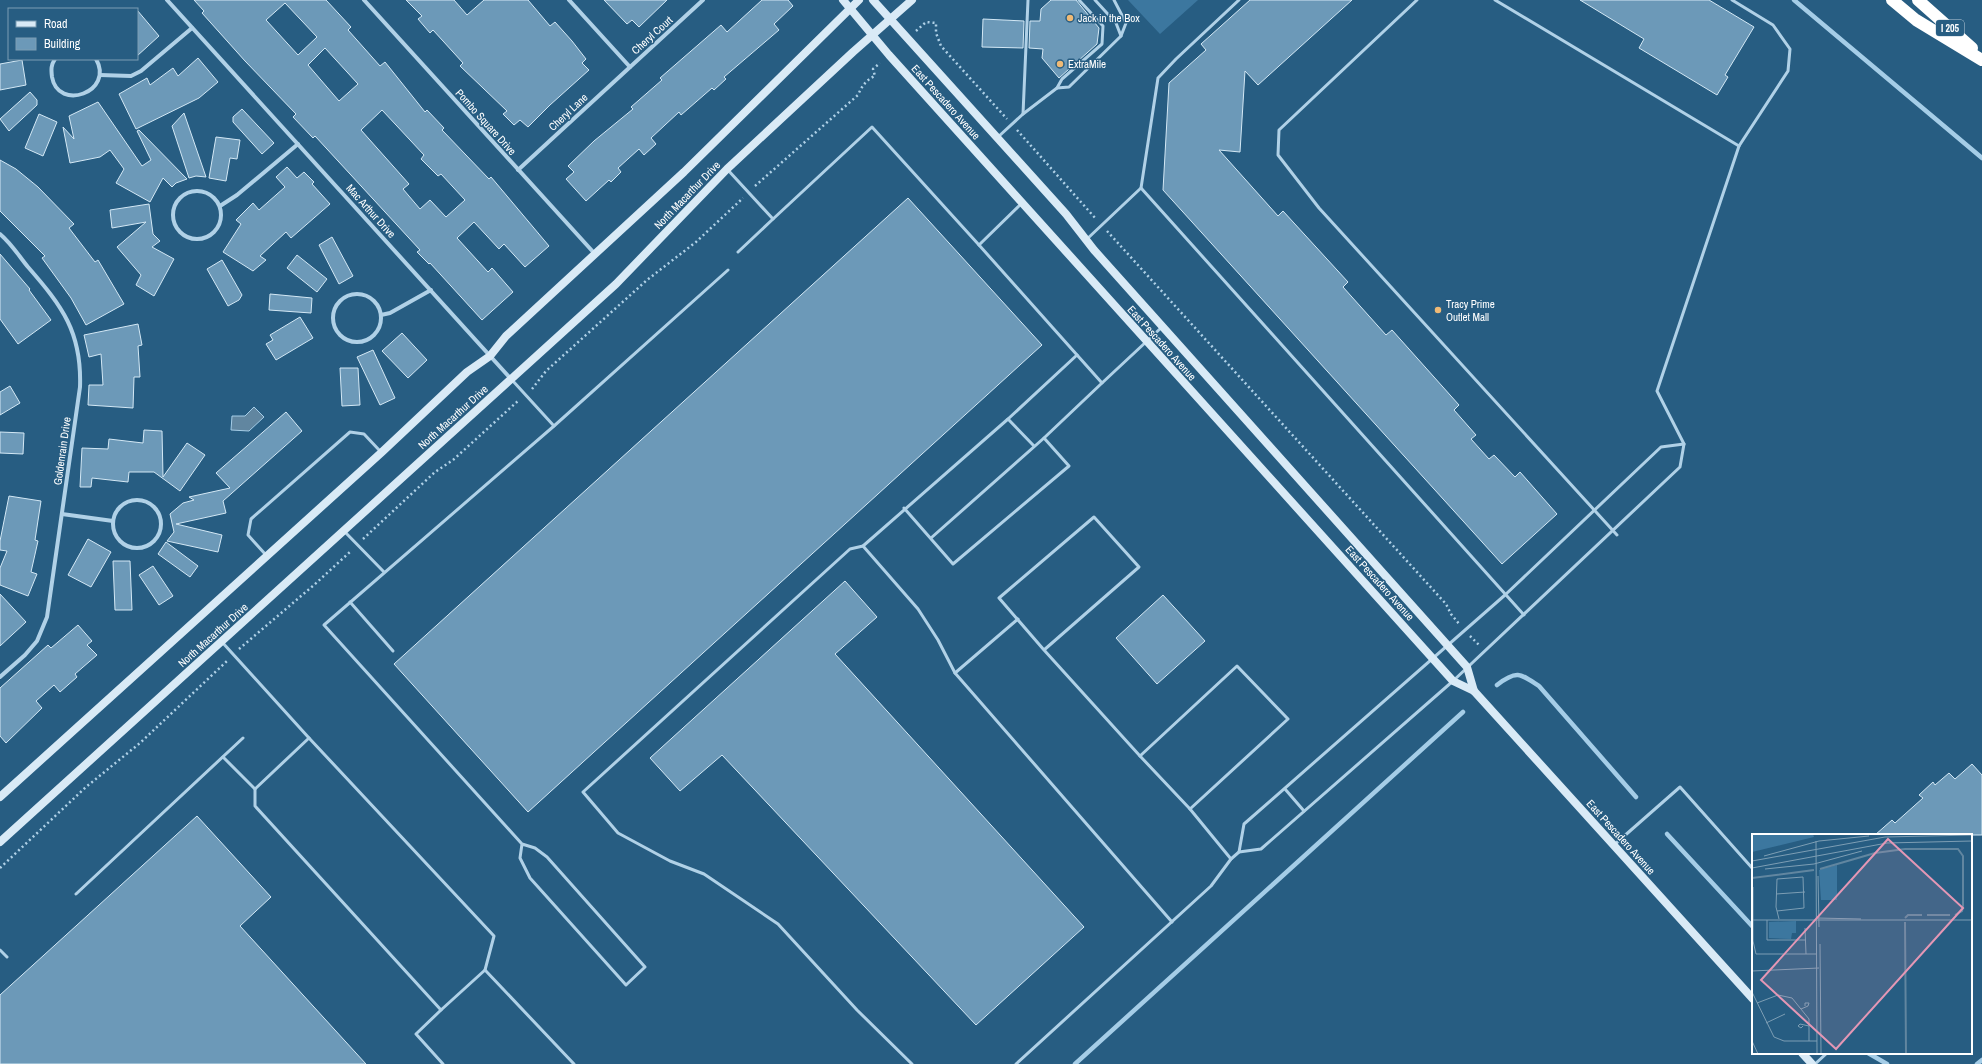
<svg xmlns="http://www.w3.org/2000/svg" width="1982" height="1064" font-family="'Archivo Narrow',sans-serif">
<style>
.green{fill:#3c779f}
.water{fill:#6186a0;stroke:#a5cde7}
.lines{fill:none;stroke-linecap:round;stroke-linejoin:round}
.stream{stroke:#a5cde7;stroke-width:4.5}
.building{fill:#6c99b8;stroke:#d3e8f5;fill-rule:evenodd}
.path{stroke:#b0d1e7;stroke-width:2.5;stroke-dasharray:2 3;stroke-linecap:butt}
.lane{stroke:#b0d1e7;stroke-width:3}
.street{stroke:#b0d1e7;stroke-width:4}
.secondary{stroke:#d9eaf6;stroke-width:8}
.highway{stroke:#fff;stroke-width:12}
.poi-dot{fill:#efba76;stroke:#275d82;stroke-width:1.5}
.labels{text-anchor:middle;stroke-width:3;stroke-linejoin:round;paint-order:stroke}
.shield{fill:#275d82;stroke:#beceda;stroke-width:1}
.shield-label{font-size:10px;font-weight:bold;fill:#fff}
.poi-label{font-size:11px;fill:#fff;stroke:#275d82;text-anchor:start}
.street-label{font-size:11px;fill:#fff;stroke:#275d82}
.inset-river{fill:none;stroke:#6186a0;stroke-width:2}
.inset-road{fill:none;stroke:#7d9eb4;stroke-width:1}
.view{fill:#e497b5;fill-opacity:0.15;stroke:#e497b5;stroke-width:2}
.inset-edge{fill:none;stroke:#fff;stroke-width:2}
</style>
<rect width="100%" height="100%" fill="#275d82"/>
<!-- green -->
<polygon class="green" points="1128,0 1198,0 1160,34"/>
<!-- water -->
<polygon class="water" points="254,407 264,417 249,431 231,430 232,416 245,416"/>
<g class="lines">
<!-- stream -->
<g class="stream">
<polyline points="1794,0 1982,158"/>
<path d="M1497 685C1516 670 1520 673 1539 686L1636 797"/>
<polyline points="1667,834 1753,927"/>
<polyline points="1868,1053 1887,1064"/>
<polyline points="1075,1064 1463,712"/>
<polyline points="1977,1064 1982,1060"/>
</g>
</g>
<!-- building -->
<g class="building">
<path d="M194 0H326L351 27 348 30 380 66 385 62 425 112 427 110 444 128 442 130 489 179 491 177 549 246 525 267 504 244 499 249 474 222 457 238 488 272 492 268 513 292 482 320 430 263 429 264 417 252 420 250 315 136 313 138 293 117 296 114 245 61 202 13 204 11ZM285 3 317 37 298 55 266 20ZM325 48 358 84 339 101 308 65ZM382 110 424 155 421 159 438 176 441 174 465 200 446 217 430 200 420 209 403 189 409 184 361 130Z"/>
<polygon points="406,0 454,0 467,15 484,0 528,0 550,26 555,22 572,41 586,59 582,63 589,70 550,105 528,127 520,120 514,125 503,114 507,111 460,66 463,63 433,30 430,33 418,19 422,16"/>
<polygon points="604,0 667,0 639,27 632,20 627,24"/>
<polygon points="762,0 788,0 793,6 774,24 779,30 724,77 726,79 714,90 712,88 681,115 679,112 651,138 656,144 644,155 639,149 618,168 621,172 611,182 609,180 586,201 566,179 574,172 568,166 594,141 633,109 631,107 662,80 660,78 721,25 727,32"/>
<polygon points="1051,0 1076,0 1099,28 1097,44 1059,78 1042,58 1043,49 1029,48 1030,21 1040,21 1041,9"/>
<polygon points="1250,0 1352,0 1258,85 1245,71 1240,152 1219,150 1278,216 1283,211 1348,282 1343,287 1386,335 1392,330 1459,405 1454,410 1476,435 1471,439 1489,459 1494,455 1515,477 1520,472 1557,514 1502,564 1163,190 1169,83 1206,50 1201,44"/>
<polygon points="1580,0 1709,0 1754,27 1725,75 1728,77 1717,95 1639,48 1644,39"/>
<polygon points="137,10 159,36 137,56"/>
<polygon points="983,19 1024,21 1023,48 982,47"/>
<polygon points="198,58 218,82 199,98 136,129 119,94 147,78 150,85 173,68 178,76"/>
<polygon points="22,60 26,85 0,90 0,64"/>
<polygon points="30,92 37,100 37,105 9,131 0,119"/>
<polygon points="98,102 142,166 151,160 137,131 139,130 187,179 176,183 172,187 163,178 150,202 116,183 124,169 110,150 100,157 70,163 63,127 74,139 69,116"/>
<polygon points="242,109 274,143 262,154 233,122 233,117"/>
<polygon points="184,113 206,177 196,176 189,178 172,126"/>
<polygon points="39,114 57,122 43,156 25,148"/>
<polygon points="216,137 240,140 237,159 230,158 226,181 209,178"/>
<polygon points="0,160 16,169 38,187 74,224 69,228 95,262 98,260 124,304 86,325 71,298 42,258 45,256 0,211"/>
<polygon points="287,167 297,178 304,172 314,182 312,184 330,204 291,238 286,232 260,256 266,260 253,271 223,252 241,224 236,220 253,203 259,210 285,187 276,177"/>
<polygon points="908,198 1042,345 528,812 394,664"/>
<polygon points="149,204 153,234 160,241 152,247 174,259 154,296 136,285 141,275 117,247 146,222 112,228 110,210"/>
<polygon points="332,237 353,276 339,284 319,245"/>
<polygon points="0,254 30,289 29,290 51,320 18,344 0,319"/>
<polygon points="297,255 327,279 317,292 287,268"/>
<polygon points="222,260 242,295 239,300 228,306 207,269"/>
<polygon points="270,294 312,298 311,313 269,310"/>
<polygon points="300,317 313,338 276,360 266,344 273,340 270,335"/>
<polygon points="138,324 142,345 138,346 140,377 134,377 133,408 88,405 89,385 103,385 101,354 89,357 84,335"/>
<polygon points="402,333 427,360 408,378 382,351"/>
<polygon points="373,350 395,398 380,405 357,357"/>
<polygon points="340,368 358,368 360,405 342,406"/>
<polygon points="10,386 20,403 0,415 0,392"/>
<polygon points="286,412 302,431 223,501 226,513 176,524 222,535 218,552 167,541 174,532 170,514 183,503 194,500 189,497 230,488 216,473"/>
<polygon points="144,430 162,431 163,477 187,443 205,455 180,491 154,472 129,472 128,482 92,478 91,487 80,487 82,448 108,449 109,439 143,443"/>
<polygon points="0,432 24,433 23,454 0,453"/>
<polygon points="9,496 41,501 35,540 38,541 31,572 37,574 28,596 0,585 0,568 7,551 0,550 0,541"/>
<polygon points="88,539 111,552 91,587 68,575"/>
<polygon points="166,542 198,566 190,577 158,554"/>
<polygon points="113,561 130,561 132,610 115,610"/>
<polygon points="153,566 173,596 159,605 139,575"/>
<polygon points="845,581 877,617 835,654 1084,927 976,1025 722,755 680,791 650,758"/>
<polygon points="0,594 26,622 0,646"/>
<polygon points="1163,595 1205,641 1157,684 1116,638"/>
<polygon points="78,625 92,641 87,645 97,655 75,674 77,677 60,692 54,685 36,701 42,708 6,743 0,736 0,688 48,645 51,648"/>
<polygon points="1972,764 1982,775 1982,835 1875,835 1892,820 1895,823 1923,798 1919,795 1933,782 1935,785 1949,773 1955,779"/>
<polygon points="197,816 271,897 240,926 366,1064 0,1064 0,995"/>
</g>
<g class="lines">
<!-- path -->
<g class="path">
<polyline points="916,31 926,22 936,23 936,33 941,46 1007,119"/>
<polyline points="1017,130 1096,219"/>
<path d="M755 186 858 95C862 86 866 80 875 76L873 69 880 63"/>
<polyline points="1107,231 1446,604 1451,614 1460,625"/>
<polyline points="532,389 546,371 647,280 696,242 743,198"/>
<polyline points="363,539 435,472 453,460 519,400"/>
<polyline points="1470,636 1479,645"/>
<polyline points="239,649 314,585 351,551"/>
<polyline points="0,868 86,787 140,743 227,661"/>
</g>
<!-- lane -->
<g class="lane">
<polyline points="1095,0 1116,23 1121,36"/>
<polyline points="1417,0 1279,130 1278,155 1319,208 1617,535"/>
<polyline points="1495,0 1739,146"/>
<polyline points="1057,88 1062,79 1102,44 1103,26 1079,0"/>
<polyline points="1023,114 1057,88 1069,87 1121,36 1126,23 1114,0"/>
<polyline points="998,137 1023,114 1028,0"/>
<polyline points="727,169 773,219 738,252"/>
<polyline points="1141,188 1524,615"/>
<polyline points="773,219 872,127 979,245 1021,204"/>
<polyline points="1087,239 1141,188 1158,78 1176,59 1239,0"/>
<polyline points="979,245 1102,383 1162,327"/>
<polyline points="512,380 554,426"/>
<polyline points="1008,419 1034,446"/>
<polyline points="904,508 953,564 1069,466 1044,438"/>
<polyline points="344,531 384,572"/>
<polyline points="931,538 1044,438 1102,383"/>
<polyline points="863,546 918,609 938,640 955,673 1172,922"/>
<polyline points="266,555 248,535 251,519 350,432 364,434 380,451"/>
<polyline points="350,602 393,651"/>
<polyline points="222,642 309,738 255,789 223,757"/>
<polyline points="1044,650 999,598 1094,517 1139,567 1044,650 1140,756 1237,666 1288,719 1190,809 1231,859"/>
<polyline points="955,673 1018,619"/>
<polyline points="309,738 494,936 485,970"/>
<polyline points="1140,756 1190,809"/>
<polyline points="255,789 255,806 441,1010 485,970 574,1064"/>
<polyline points="1285,789 1304,811"/>
<polyline points="522,844 535,848 547,857 645,967 626,985 530,878 520,858 522,844 324,625 554,426 728,270"/>
<polyline points="1614,845 1680,787 1753,869"/>
<polyline points="1239,852 1244,824 1505,595 1661,447 1684,444"/>
<polyline points="76,894 243,738"/>
<polyline points="0,950 7,957"/>
<polyline points="441,1010 416,1034 443,1064"/>
<polyline points="912,1064 857,1010 778,924 704,874 670,861 618,833 583,792 850,549 863,546 1008,419 1077,355"/>
<polyline points="1016,1064 1211,886 1231,859 1239,852 1261,849 1453,681 1680,467 1684,444 1657,391 1739,146 1788,71 1790,49 1773,25 1732,0"/>
<polyline points="1815,1064 1827,1053"/>
</g>
<!-- street -->
<g class="street">
<polyline points="167,0 511,379"/>
<polyline points="364,0 595,254"/>
<polyline points="569,0 630,67"/>
<path d="M55 59C51 65 51 69 52 77 58 112 115 92 96 59"/>
<polyline points="100,75 131,76 141,71 192,28"/>
<polyline points="518,170 703,0"/>
<circle cx="197" cy="215" r="24"/>
<polyline points="220,206 237,195 298,144"/>
<path d="M0 234C11 243 19 256 28 267 62 306 82 332 80 387L47 617 37 641 25 655 0 677"/>
<circle cx="357" cy="318" r="24"/>
<polyline points="381,315 390,313 431,290"/>
<circle cx="137" cy="524" r="24"/>
<polyline points="62,514 113,521"/>
</g>
<!-- secondary -->
<g class="secondary">
<polyline points="843,0 889,55 1453,681 1474,691 1753,999"/>
<polyline points="873,0 1066,214 1094,250 1467,667 1474,691"/>
<polyline points="0,797 382,452 467,372 490,356 506,336 684,172 859,0"/>
<polyline points="0,842 616,284 727,169 853,52 912,0"/>
<polyline points="1802,1053 1812,1064"/>
</g>
<!-- highway -->
<g class="highway">
<polyline points="1892,0 1916,20 1982,60"/>
<polyline points="1918,0 1972,48"/>
</g>
</g>
<!-- markers -->
<g class="poi-dot">
<circle cx="1070" cy="18" r="4"/>
<circle cx="1060" cy="64" r="4"/>
<circle cx="1438" cy="310" r="4"/>
</g>
<g class="labels">
<!-- shield labels -->
<rect class="shield" x="1936" y="20" width="28" height="16" rx="3"/>
<g class="shield-label">
<text x="1950" y="32">I 205</text>
</g>
<!-- poi labels -->
<g class="poi-label">
<text x="1078" y="22">Jack in the Box</text>
<text x="1068" y="68">ExtraMile</text>
<text x="1446" y="308">Tracy Prime<tspan x="1446" dy="13">Outlet Mall</tspan></text>
</g>
<!-- street labels -->
<g class="street-label">
<text transform="translate(652 35) rotate(-42)" y="4">Cheryl Court</text>
<text transform="translate(946 102) rotate(48)" y="4">East Pescadero Avenue</text>
<text transform="translate(568 112) rotate(-43)" y="4">Cheryl Lane</text>
<text transform="translate(486 122) rotate(48)" y="4">Pombo Square Drive</text>
<text transform="translate(687 195) rotate(-46)" y="4">North Macarthur Drive</text>
<text transform="translate(371 211) rotate(48)" y="4">Mac Arthur Drive</text>
<text transform="translate(1162 343) rotate(48)" y="4">East Pescadero Avenue</text>
<text transform="translate(453 417) rotate(-42)" y="4">North Macarthur Drive</text>
<text transform="translate(62 451) rotate(-82)" y="4">Goldenrain Drive</text>
<text transform="translate(1380 583) rotate(48)" y="4">East Pescadero Avenue</text>
<text transform="translate(213 635) rotate(-42)" y="4">North Macarthur Drive</text>
<text transform="translate(1621 837) rotate(48)" y="4">East Pescadero Avenue</text>
</g>
</g>
<!-- overview -->
<g transform="translate(1752 834)">
<rect width="220" height="220" fill="#275d82"/>
<path d="M0 0H61L62 3 0 18ZM85 31V66H69L67 36ZM44 87V99H40L39 105 17 104V88Z" fill="#3c779f"/>
<path class="inset-river" d="M68 35 123 19 153 15H206L211 22V72L210 77 203 81M0 44 62 36M175 81H198M153 84 156 81H170M153 88 154 220"/>
<path class="inset-road" d="M64 7 65 220M12 22 67 7 117 2M0 27 133 3 220 1M0 34 135 9 220 7M13 35 62 30 110 17M66 42 67 93M1 53V107L4 120H65M24 60 53 58M25 77 52 74 51 43 25 45 24 73 27 85M65 84 109 85M0 86H220M15 86V106H54M53 94 54 120M68 110 69 219M0 137 67 134M0 158 22 203 32 207H65M5 169 26 161 40 164 57 185V207M49 175 56 172 57 169H53V172M14 189 33 180M51 192 49 194 46 192 48 190 57 192M0 207 6 220"/>
<path class="view" d="M136 5 211 74 84 215 9 146Z"/>
<rect width="220" height="220" class="inset-edge"/>
</g>
<!-- legend -->
<rect x="8" y="8" width="130" height="52" fill="#275d82" stroke="#7d9eb4"/>
<rect x="16" y="21" width="20" height="6" fill="#d9eaf6" stroke="#7d9eb4"/>
<text x="44" y="28" font-size="12" fill="#ffffff">Road</text>
<rect x="16" y="38" width="20" height="12" fill="#6c99b8" stroke="#7d9eb4"/>
<text x="44" y="48" font-size="12" fill="#ffffff">Building</text>
</svg>
